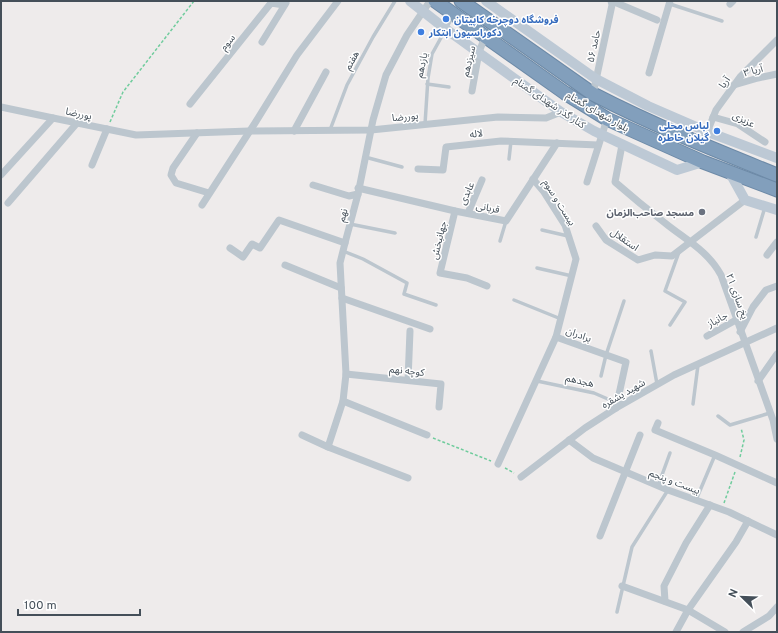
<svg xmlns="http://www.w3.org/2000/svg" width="778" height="633" font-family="Overpass,'Noto Sans Arabic',sans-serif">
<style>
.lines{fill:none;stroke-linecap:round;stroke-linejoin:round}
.highway-casing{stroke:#6d8aa7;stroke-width:15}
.path{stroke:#70cc9d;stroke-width:1.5;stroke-dasharray:3 2;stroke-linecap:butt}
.lane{stroke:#bcc6ce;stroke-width:3.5}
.street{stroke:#bcc6ce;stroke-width:7}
.secondary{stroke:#bdc9d5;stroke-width:10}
.highway{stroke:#829fbc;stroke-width:13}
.shop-dot{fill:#3f7fe0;stroke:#fff;stroke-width:1.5}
.worship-dot{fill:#6b7280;stroke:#fff;stroke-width:1.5}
.labels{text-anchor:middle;stroke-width:3;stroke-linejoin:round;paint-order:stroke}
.shop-label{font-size:10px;font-weight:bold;fill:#366cbe;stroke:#fff;text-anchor:start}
.street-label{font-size:10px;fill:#444f59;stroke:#fff}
.worship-label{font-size:10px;font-weight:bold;fill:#5b616d;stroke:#fff;text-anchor:end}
</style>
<rect width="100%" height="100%" fill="#eeebeb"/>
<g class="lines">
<!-- highway casing -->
<g class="highway-casing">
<g id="highway">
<polyline points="435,1 565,93 607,119 703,162 777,190"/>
<path d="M461 1 593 94C653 125 715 150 777 175"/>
</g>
</g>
<!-- path -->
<g class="path">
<polyline points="110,122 123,92 194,1"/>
<polyline points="433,438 491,461"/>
<polyline points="740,457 744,440 741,428"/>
<polyline points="505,468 514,473"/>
<polyline points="724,503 735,472"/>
</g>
<!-- lane -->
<g class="lane">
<polyline points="670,4 722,21"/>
<polyline points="427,84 449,87"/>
<polyline points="425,124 428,78 432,54 453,16"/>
<polyline points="330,130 347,85 373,37 395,1"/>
<polyline points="365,157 402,167"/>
<polyline points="509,159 511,141"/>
<polyline points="350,224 395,233"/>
<polyline points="542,230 568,236"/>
<polyline points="756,237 765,207"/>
<polyline points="500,241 506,221"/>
<polyline points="343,251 363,259 407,283 404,294 436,305"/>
<polyline points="537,268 572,276"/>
<polyline points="514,300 561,319"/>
<polyline points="670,325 685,302 665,291 679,252"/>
<polyline points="651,351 657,384"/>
<polyline points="601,376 606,355 624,301"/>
<polyline points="537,381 594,393 617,403"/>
<polyline points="693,404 698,365"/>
<polyline points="718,416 730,425 770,413"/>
<polyline points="658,486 670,453"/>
<polyline points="696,500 715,455"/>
<polyline points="617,612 632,547 668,490"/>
</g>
<!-- street -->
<g class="street">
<polyline points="612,1 657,20"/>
<polyline points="730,4 733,1"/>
<polyline points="262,42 286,3"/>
<polyline points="649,73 670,1"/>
<polyline points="734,85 758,78 777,74"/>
<polyline points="472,91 479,52 485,37"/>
<polyline points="593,94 612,5 611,1"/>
<polyline points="190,104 271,3 284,5"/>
<polyline points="1,107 53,118"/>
<polyline points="713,117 738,124 765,142"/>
<polyline points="294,131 326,72"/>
<polyline points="197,133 173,168 171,175 176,183 209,193"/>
<path d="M622 145 615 182C631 196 648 210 665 223 686 240 708 251 721 275L773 420 777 439"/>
<polyline points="702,145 716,110 740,77 777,40"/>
<polyline points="92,165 107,129"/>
<polyline points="418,169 443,170 446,147 501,141 598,145"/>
<polyline points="1,175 53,118 136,135 249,131 371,130 498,117 546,118 561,112"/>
<polyline points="587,182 607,119"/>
<polyline points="313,185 349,196 358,194"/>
<polyline points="358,188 455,211 506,221 557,143"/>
<polyline points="8,203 77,123"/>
<polyline points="202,205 255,123 297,55 338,1"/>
<polyline points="455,211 440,273 467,278 487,286"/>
<polyline points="468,213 482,180"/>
<polyline points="596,226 606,240 638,260 655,255 672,256 745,200"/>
<polyline points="230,248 243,257 252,244 260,248 279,220 345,243"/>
<polyline points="767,255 777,242"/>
<polyline points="285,265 341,288"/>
<polyline points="342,298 430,329"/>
<polyline points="740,332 753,307 766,290 777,286"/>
<polyline points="707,336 736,320"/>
<polyline points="556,337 626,362 616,408"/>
<polyline points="346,374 441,384 439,407"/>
<polyline points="408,380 410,331"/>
<polyline points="758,381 777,354"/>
<polyline points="343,401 427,435"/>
<polyline points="658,423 655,430 715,455 777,483"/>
<polyline points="302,435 328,447 408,478"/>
<polyline points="569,440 593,458 668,490 729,512 777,535"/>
<polyline points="328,447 343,401 346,374 340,263 345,243 358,194 373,120 386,75 407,35 430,1"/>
<polyline points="498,464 556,337 576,259 565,225 544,192 533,179"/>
<polyline points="521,477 585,428 616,408 674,375 777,328"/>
<polyline points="600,536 640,435"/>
<polyline points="622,586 688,610 676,632"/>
<polyline points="665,601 664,586 686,543 710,505"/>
<polyline points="725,632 688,610 736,542 748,521"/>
<polyline points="743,632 769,616 777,607"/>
</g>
<!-- secondary -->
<g class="secondary">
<polyline points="410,1 443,27 561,112 594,131 677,170 703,162"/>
<polyline points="486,1 596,79 648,106 708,132 777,158"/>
<polyline points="730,173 745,200 777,210"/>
</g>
<!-- highway -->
<use href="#highway" class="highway"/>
</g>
<!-- markers -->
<g class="shop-dot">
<circle cx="446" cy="19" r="4"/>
<circle cx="421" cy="32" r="4"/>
<circle cx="717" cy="131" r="4"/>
</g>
<circle class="worship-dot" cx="702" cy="212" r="4"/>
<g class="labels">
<!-- shop labels -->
<g class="shop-label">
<text x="454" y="23">فروشگاه دوچرخه کاپیتان</text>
<text x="429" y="36">دکوراسیون ابتکار</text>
<text x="709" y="129" text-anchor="end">لباس محلی<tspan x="709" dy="12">گیلان خاطره</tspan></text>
</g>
<!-- street labels -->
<g class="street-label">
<text transform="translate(227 42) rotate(-51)" y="4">سوم</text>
<text transform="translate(593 46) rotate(-78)" y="4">حامد ۵۶</text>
<text transform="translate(351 60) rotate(-61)" y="4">هفتم</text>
<text transform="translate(468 61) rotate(-77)" y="4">سیزدهم</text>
<text transform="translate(421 65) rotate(-78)" y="4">یازدهم</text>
<text transform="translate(753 70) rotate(-15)" y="4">آریا ۳</text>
<text transform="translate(724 82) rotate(-54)" y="4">آریا</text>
<text transform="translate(550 102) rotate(34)" y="4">کنار گذر شهدای گمنام</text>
<text transform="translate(598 111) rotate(30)" y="4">بلوار شهدای گمنام</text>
<text transform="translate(79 113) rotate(12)" y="4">پوررضا</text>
<text transform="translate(405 116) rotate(-6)" y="4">پوررضا</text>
<text transform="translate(744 119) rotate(26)" y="4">عزیزی</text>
<text transform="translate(476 133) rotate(-7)" y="4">لاله</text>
<text transform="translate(466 193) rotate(-66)" y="4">عابدی</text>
<text transform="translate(560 202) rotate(58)" y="4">بیست و سوم</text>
<text transform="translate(488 207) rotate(11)" y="4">قربانی</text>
<text transform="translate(342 215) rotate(-75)" y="4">نهم</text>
<text transform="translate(625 239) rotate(35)" y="4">استقلال</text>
<text transform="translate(438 240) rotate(-76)" y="4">جهانبخش</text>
<text transform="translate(738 296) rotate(70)" y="4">یخ سازی ۲۱</text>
<text transform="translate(717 319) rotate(-28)" y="4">جانباز</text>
<text transform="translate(579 334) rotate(20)" y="4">برادران</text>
<text transform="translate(407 370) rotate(6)" y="4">کوچه نهم</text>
<text transform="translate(580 380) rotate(13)" y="4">هجدهم</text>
<text transform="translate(623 393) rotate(-30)" y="4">شهید یشقره</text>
<text transform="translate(675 481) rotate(21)" y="4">بیست و پنجم</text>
</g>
<!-- worship labels -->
<g class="worship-label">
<text x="694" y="216">مسجد صاحب‌الزمان</text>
</g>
</g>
<!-- border -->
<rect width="778" height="633" fill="none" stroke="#444f59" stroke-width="4"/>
<!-- north arrow -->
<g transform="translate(742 597) rotate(293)" stroke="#ffffff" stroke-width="3" paint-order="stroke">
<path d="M0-3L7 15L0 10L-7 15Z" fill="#444f59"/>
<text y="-6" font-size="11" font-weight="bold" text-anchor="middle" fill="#444f59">N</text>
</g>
<!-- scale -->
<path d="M18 609v6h122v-6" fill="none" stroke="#444f59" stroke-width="2"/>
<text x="24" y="609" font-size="12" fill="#444f59" stroke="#ffffff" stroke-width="3" paint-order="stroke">100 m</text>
</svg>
